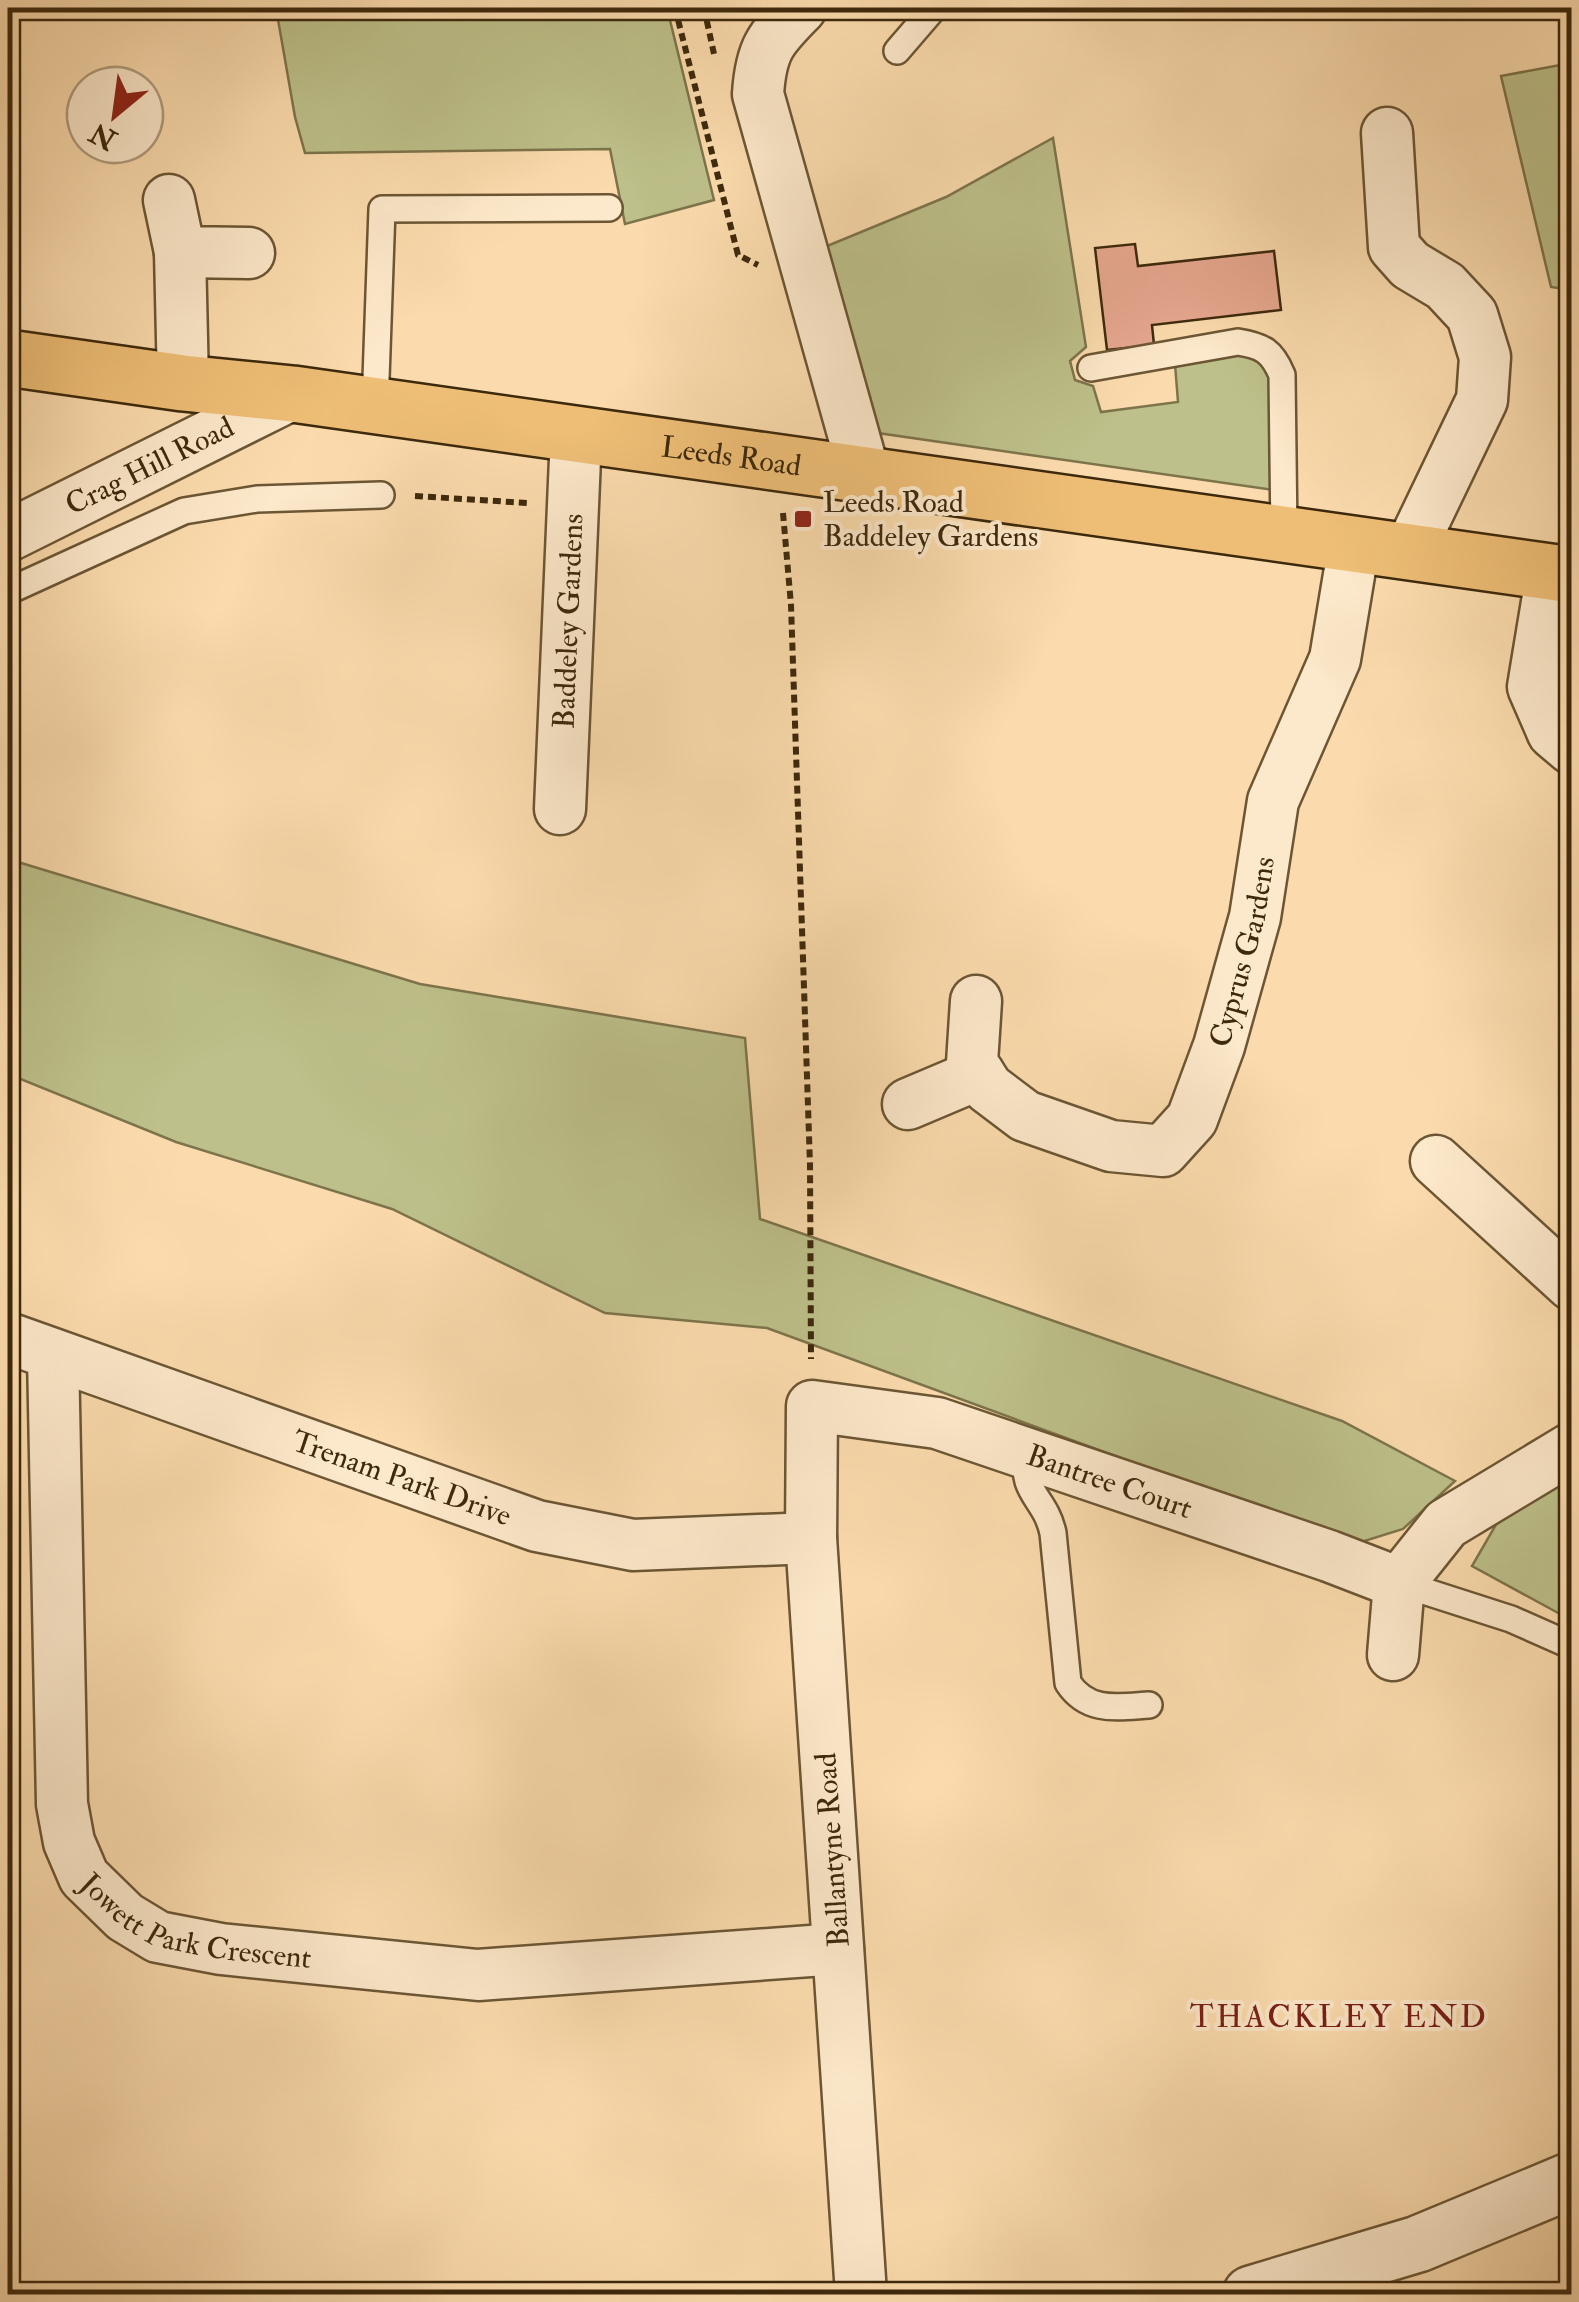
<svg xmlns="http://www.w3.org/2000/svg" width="1579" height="2302" font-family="'IM FELL Double Pica',serif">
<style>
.green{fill:#bdc08a;stroke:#7d744b;stroke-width:2.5}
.building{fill:#e6a78f;stroke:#3d290c;stroke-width:2.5}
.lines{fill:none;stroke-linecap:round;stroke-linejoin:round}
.service-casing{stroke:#6c5634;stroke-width:30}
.minor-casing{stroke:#6c5634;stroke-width:55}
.tertiary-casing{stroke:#6c5634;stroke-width:60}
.primary-casing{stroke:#3d290c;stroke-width:60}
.path{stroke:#3d290c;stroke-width:6;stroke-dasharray:8 5;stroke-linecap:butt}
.service{stroke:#fce8ca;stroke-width:25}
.minor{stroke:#fce8ca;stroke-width:50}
.tertiary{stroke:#fce8ca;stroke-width:55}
.primary{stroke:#eebe76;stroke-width:55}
.poi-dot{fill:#8f2418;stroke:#fce8ca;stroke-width:4}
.labels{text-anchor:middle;stroke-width:8;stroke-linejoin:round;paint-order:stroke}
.street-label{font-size:30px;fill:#3d290c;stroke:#fce8ca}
.poi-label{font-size:30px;fill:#3d290c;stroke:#fce8ca;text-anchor:start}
.neighbourhood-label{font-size:32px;letter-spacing:2.5px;fill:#7a1f14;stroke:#fce8ca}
</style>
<rect width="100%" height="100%" fill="#fbdbad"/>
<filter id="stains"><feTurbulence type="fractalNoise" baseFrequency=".002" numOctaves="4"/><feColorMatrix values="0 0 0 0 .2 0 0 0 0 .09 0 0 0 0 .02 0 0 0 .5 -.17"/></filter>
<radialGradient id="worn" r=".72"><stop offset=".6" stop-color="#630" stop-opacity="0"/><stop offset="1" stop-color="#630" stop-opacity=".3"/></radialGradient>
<!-- green -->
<g class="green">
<polygon points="276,8 667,8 714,200 625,224 610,149 305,153 295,117"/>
<polygon points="1571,63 1572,63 1571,290 1551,287 1501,76"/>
<polygon points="1053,138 1086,347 1070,361 1075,380 1093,386 1101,412 1178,402 1175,364 1251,352 1271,374 1273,490 878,433 815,251 946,197"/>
<polygon points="8,859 420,984 745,1038 760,1219 1342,1421 1455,1481 1403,1529 1355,1544 767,1328 605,1313 392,1209 176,1142 8,1074"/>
<polygon points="1571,1481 1571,1620 1472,1566 1505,1509"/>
</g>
<!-- building -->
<polygon class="building" points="1135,244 1138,266 1274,251 1281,310 1152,325 1154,345 1107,350 1095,248"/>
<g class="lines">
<!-- service casing -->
<g class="service-casing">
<g id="service">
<polyline points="897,51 934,8"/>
<path d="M1091 368 1238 342C1263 346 1272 351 1282 375L1284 535"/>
<polyline points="375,407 382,209 609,208"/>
<polyline points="8,586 13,589 184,511 257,499 381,495"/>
<path d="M1028 1452C1019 1494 1045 1496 1053 1533L1068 1683C1088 1713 1117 1707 1149 1705"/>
<polyline points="1399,1583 1511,1619 1572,1646"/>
</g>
</g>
<!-- minor casing -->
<g class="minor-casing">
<g id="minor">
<path d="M801 8C770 39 761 49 758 94L865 476"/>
<polyline points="1387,133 1394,247 1410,265 1445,286 1472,315 1485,357 1482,400 1409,552"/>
<polyline points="169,200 180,252 249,253"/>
<polyline points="180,252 183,383"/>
<path id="s1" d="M8 536 293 394"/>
<polyline points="1552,572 1533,687 1553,733 1572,749"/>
<path id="s2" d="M560 809 576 435"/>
<path id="s3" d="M976 1001 972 1063 988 1088 1025 1116 1111 1146 1163 1151 1192 1119 1219 1046 1255 917 1273 801 1335 659 1354 545"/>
<polyline points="908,1104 979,1074"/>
<polyline points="1436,1161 1572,1285"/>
<path id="s4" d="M8 1338 537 1526 633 1545 811 1538"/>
<path id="s5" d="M53 1355 62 1804 69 1842 84 1877 125 1917 158 1937 221 1949 478 1975 838 1949"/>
<polyline points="1393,1655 1399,1583"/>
<path id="s6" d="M861 2294 811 1538 812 1406 937 1423 1329 1556 1399 1583 1446 1524 1572 1448"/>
</g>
</g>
<!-- tertiary casing -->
<g class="tertiary-casing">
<polyline id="tertiary" points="1251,2294 1418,2244 1572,2180"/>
</g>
<!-- primary casing -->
<g class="primary-casing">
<g id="primary">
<path id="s7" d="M8 358 183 383 293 394 1572 575"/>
</g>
</g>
<!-- path -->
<g class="path">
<polyline points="675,8 738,255 758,265"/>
<polyline points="704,8 714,54"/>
<polyline points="415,496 527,503"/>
<polyline points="783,513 791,605 810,1165 811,1359"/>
</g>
<!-- service -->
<use href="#service" class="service"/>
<!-- minor -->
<use href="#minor" class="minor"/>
<!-- tertiary -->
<use href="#tertiary" class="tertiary"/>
<!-- primary -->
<use href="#primary" class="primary"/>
</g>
<!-- markers -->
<rect class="poi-dot" x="793" y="509" width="20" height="20" rx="5"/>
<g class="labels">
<!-- street labels -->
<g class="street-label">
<text dy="10" stroke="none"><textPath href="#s7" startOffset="730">Leeds Road</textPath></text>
<text dy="10" stroke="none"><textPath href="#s1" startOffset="158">Crag Hill Road</textPath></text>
<text dy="10" stroke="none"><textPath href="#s2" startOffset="188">Baddeley Gardens</textPath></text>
<text dy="10" stroke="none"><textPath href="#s3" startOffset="500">Cyprus Gardens</textPath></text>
<text dy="10" stroke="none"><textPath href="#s4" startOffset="418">Trenam Park Drive</textPath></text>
<text dy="10" stroke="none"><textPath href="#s6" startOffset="1198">Bantree Court</textPath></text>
<text transform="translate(832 1850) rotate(-94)" y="10">Ballantyne Road</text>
<text dy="10" stroke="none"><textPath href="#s5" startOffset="652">Jowett Park Crescent</textPath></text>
</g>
<!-- poi labels -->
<g class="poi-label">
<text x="823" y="512">Leeds Road<tspan x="823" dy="34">Baddeley Gardens</tspan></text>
</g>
<!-- neighbourhood labels -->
<g class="neighbourhood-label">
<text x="1339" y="2027">THACKLEY END</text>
</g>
</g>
<!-- margin -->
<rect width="1579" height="2302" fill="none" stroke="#fbdbad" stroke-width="40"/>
<rect x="10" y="10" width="1559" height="2282" fill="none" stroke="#3d290c" stroke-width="5"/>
<rect x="20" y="20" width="1539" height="2262" fill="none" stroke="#3d290c" stroke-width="2.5"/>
<!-- north arrow -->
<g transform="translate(115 115) rotate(209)"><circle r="48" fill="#fce8ca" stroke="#b09c7e" stroke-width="2.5"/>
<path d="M0-8L18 38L0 25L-18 38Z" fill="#8f2418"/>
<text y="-15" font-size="28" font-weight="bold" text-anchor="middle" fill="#3d290c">N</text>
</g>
<rect width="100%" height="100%" filter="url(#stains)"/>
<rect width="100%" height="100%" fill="url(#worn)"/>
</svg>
